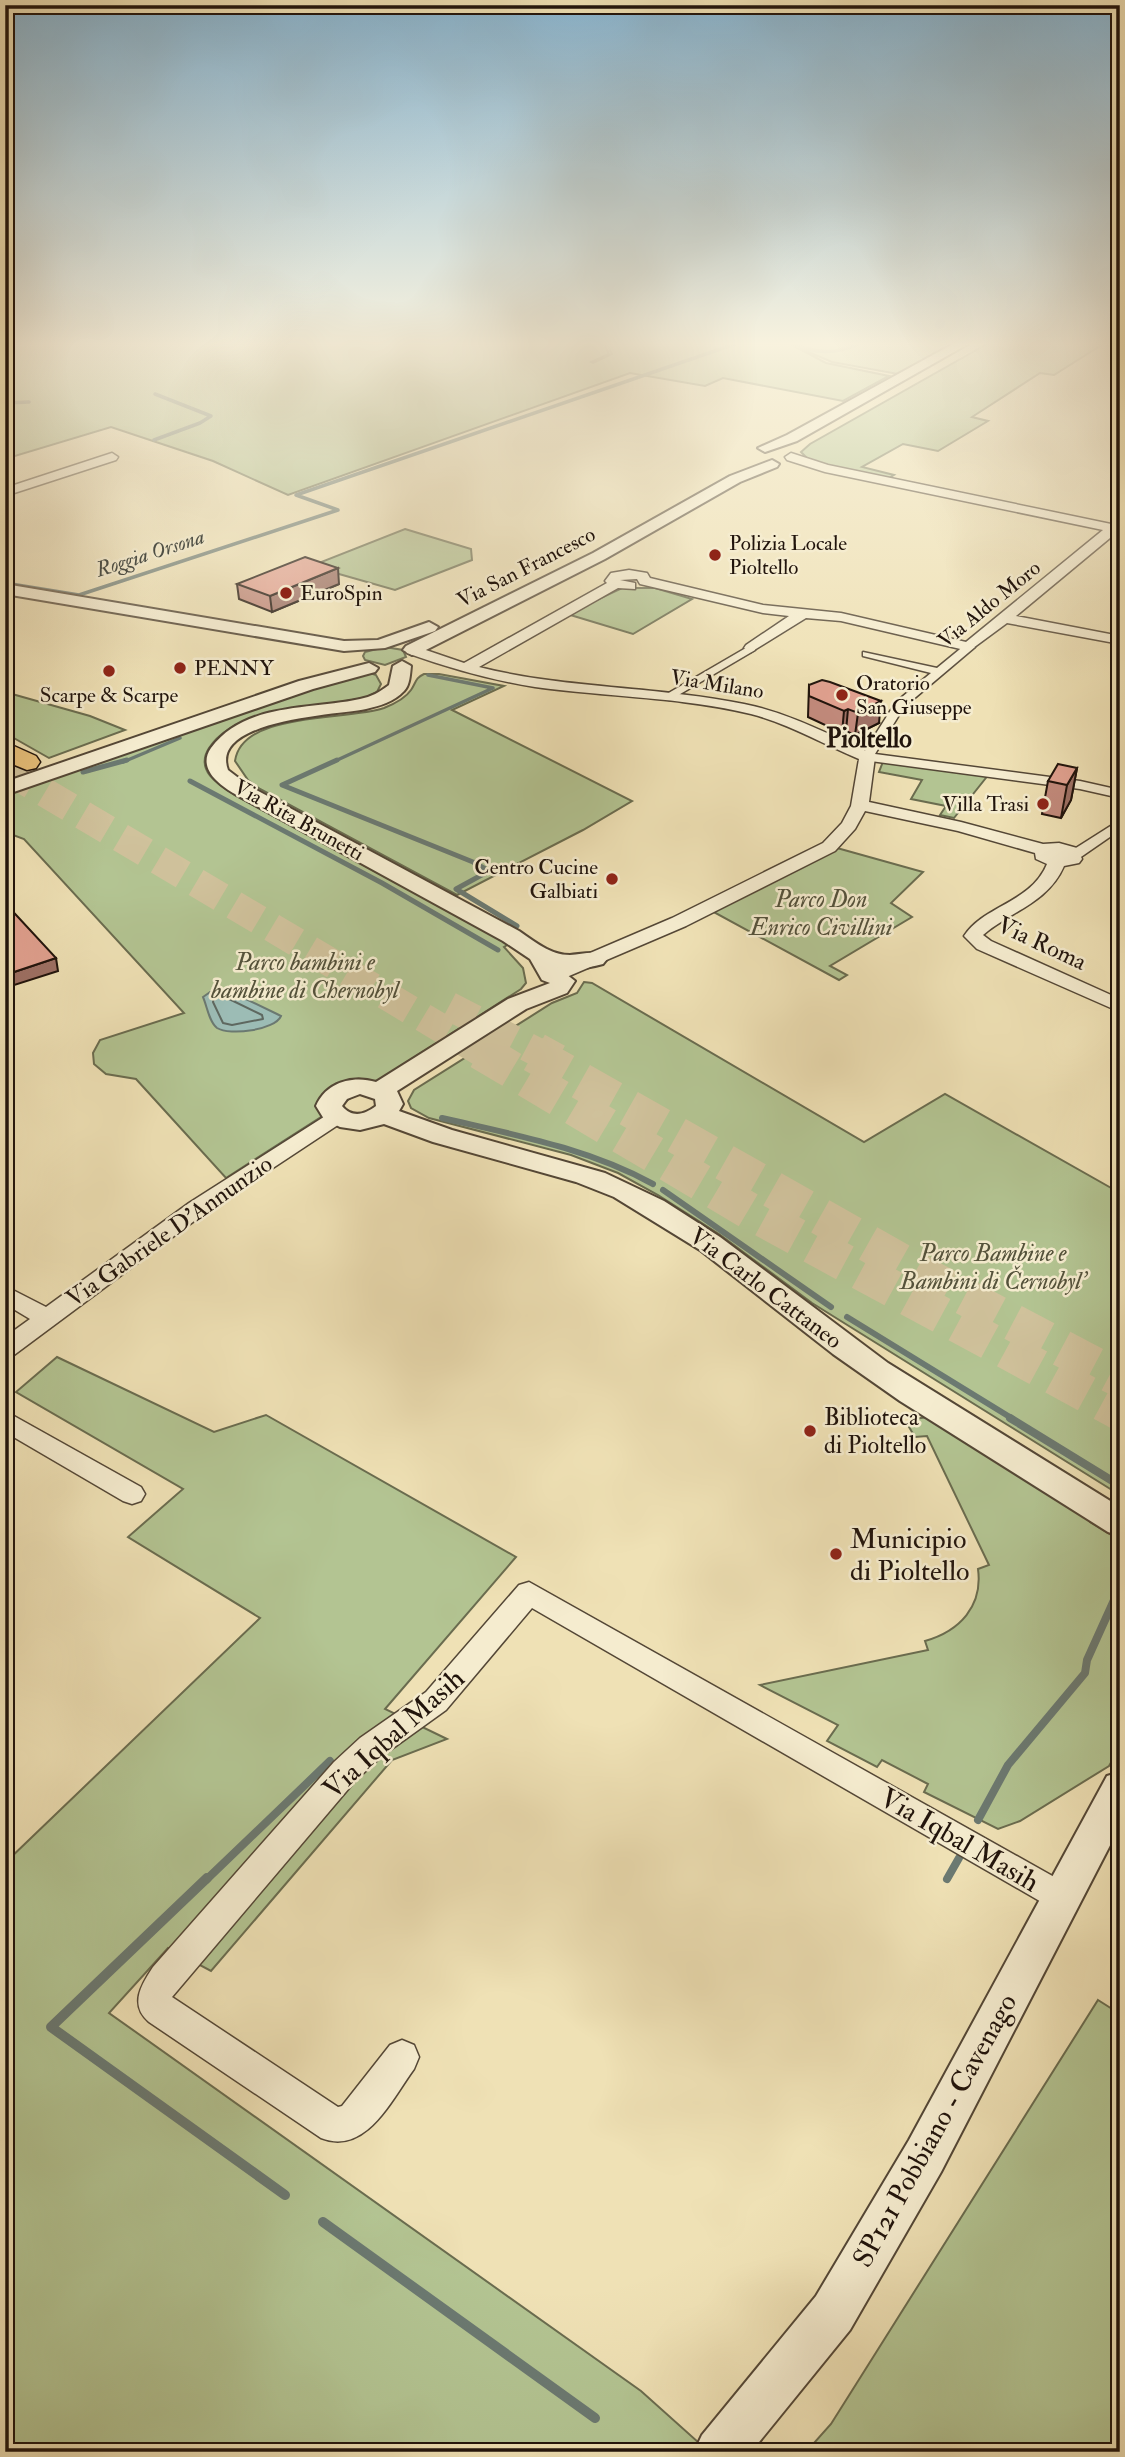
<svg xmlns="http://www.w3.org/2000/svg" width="1125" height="2457" font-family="'IM FELL Double Pica',serif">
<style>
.green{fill:#b3c492;stroke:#6a6c4f;stroke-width:2}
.water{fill:#9cbcb5;stroke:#6b7971;stroke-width:2}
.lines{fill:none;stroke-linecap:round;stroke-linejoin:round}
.shore{stroke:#5e6860;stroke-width:2}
.stream-far4{stroke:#6b7971;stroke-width:3.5}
.stream-far3{stroke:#6b7971;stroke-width:5}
.stream-far2{stroke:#6b7971;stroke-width:6}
.stream-far1{stroke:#6b7971;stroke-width:8}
.stream{stroke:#6b7971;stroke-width:10}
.trunk-tunnel-far1{stroke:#d0c29c;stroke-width:29;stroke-dasharray:29 15;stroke-linecap:butt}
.trunk-tunnel{stroke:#d0c29c;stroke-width:37;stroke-dasharray:37 18;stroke-linecap:butt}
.pedestrian-casing{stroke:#544736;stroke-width:3}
.minor-casing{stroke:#544736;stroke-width:3}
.tertiary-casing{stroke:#544736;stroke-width:4}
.trunk-casing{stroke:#21140c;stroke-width:3}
.pedestrian{fill:#f5eccf;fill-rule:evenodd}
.minor{fill:#f5eccf;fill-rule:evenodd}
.tertiary{fill:#f5eccf;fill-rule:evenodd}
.trunk{fill:#e8c07a;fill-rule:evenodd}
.wall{fill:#c28a7c;stroke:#21140c;stroke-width:2}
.shaded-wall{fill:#9e7165;stroke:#21140c;stroke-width:2}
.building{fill:#e1a190;stroke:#21140c;stroke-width:2}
.poi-dot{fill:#8f2418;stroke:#f5eccf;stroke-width:2.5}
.labels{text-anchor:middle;stroke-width:5;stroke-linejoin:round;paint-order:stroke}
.far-poi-label{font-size:21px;fill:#21140c;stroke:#f5eccf;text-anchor:start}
.far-water-label{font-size:21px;font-style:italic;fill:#4c4f47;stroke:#f5eccf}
.far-street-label{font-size:21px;fill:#21140c;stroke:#f5eccf}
.park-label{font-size:24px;font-style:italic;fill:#54523b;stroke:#f5eccf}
.street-label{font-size:24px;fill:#21140c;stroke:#f5eccf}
.poi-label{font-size:24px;fill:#21140c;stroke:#f5eccf;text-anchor:start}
.far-district-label{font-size:26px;font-weight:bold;fill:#21140c;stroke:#f5eccf}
.near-poi-label{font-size:28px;fill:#21140c;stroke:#f5eccf;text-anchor:start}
.near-street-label{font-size:28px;fill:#21140c;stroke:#f5eccf}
</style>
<rect width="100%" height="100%" fill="#efe1b5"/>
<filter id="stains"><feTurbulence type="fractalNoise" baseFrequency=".00286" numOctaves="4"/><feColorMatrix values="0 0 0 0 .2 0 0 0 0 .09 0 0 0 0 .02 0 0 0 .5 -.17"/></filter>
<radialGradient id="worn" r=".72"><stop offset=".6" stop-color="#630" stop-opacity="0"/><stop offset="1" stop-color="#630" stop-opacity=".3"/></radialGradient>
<!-- green -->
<g class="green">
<polygon points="5,344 604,344 609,354 591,362 593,363 612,354 607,344 952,344 898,374 832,362 792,345 826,363 889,376 843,401 723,378 705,386 630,373 288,495 213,461 111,427 5,459"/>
<polygon points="987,344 1103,344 1054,375 1040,373 972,417 988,421 938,451 903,444 862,467 894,475 886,480 810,461 801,452 810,444"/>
<polygon points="405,529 471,549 472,560 395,590 311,566"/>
<polygon points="622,588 655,588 692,599 633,634 567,614"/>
<polygon points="385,647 403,650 406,657 385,665 365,660 363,656 365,652"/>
<path d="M370 673 376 675 381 684 377 692 367 697C320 709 238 704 209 748 194 772 221 786 238 797L509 944 504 947 523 968 526 983 521 989 226 1178 136 1079 106 1074 94 1064 93 1053 100 1040 184 1013 24 839 5 832V791L314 684Z"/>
<path d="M424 674H439L504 686 452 710 632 801 583 830 457 895 260 789 248 780 235 761C242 711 346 721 384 708 394 704 405 699 411 690 416 683 415 678 424 674Z"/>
<polygon points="5,692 90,716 125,730 49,758 5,733"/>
<polygon points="884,759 989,774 954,818 940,815 946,806 911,799 922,780 879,772"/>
<polygon points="837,848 923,872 891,903 912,917 830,966 847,975 839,980 710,910"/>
<polygon points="584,982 592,983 864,1142 945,1094 1120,1193 1120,1495 812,1303 719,1234 658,1195 618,1173 571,1155 429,1118 411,1108 408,1101 414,1090 552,1003 577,993"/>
<polygon points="57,1357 214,1432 266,1415 516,1557 385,1709 447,1739 392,1760 211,1971 168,1948 109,2013 641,2391 698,2442 690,2452 5,2452 5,1863 260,1618 128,1537 183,1489 16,1392"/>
<path d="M928 1417 1086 1515 1090 1522 1113 1536 1120 1535V1747L1109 1766 1020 1821 998 1829 924 1792 928 1784 882 1760 877 1767 827 1741 838 1725 760 1685 928 1650 925 1641C960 1631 983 1606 978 1569L989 1565 927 1436 915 1437 909 1427 914 1419Z"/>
<polygon points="1098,2000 1120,2014 1120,2452 806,2452 831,2424"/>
</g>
<!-- water -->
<path class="water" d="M213 990H227L277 1014 281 1016C275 1030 230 1036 217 1028 209 1022 207 1006 203 997Z"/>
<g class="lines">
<!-- shore -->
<polygon class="shore" points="214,997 225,997 262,1015 263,1019 232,1025 223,1023 213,1002"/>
<!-- stream-far4 -->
<g class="stream-far4">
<path d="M792 344C815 353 835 355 858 344"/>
<polyline points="5,403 29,402"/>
<polyline points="154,440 200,423 211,416 155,394"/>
<polyline points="5,583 79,595 338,510 296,495 735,344"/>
<polyline points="123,762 180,738"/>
<polyline points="333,762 493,688 428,675"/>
</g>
<!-- stream-far3 -->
<g class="stream-far3">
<polyline points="337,760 282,785 473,862 489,871 456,889 517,926"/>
<polyline points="83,772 127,760"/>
<polyline points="190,781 382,883 498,950"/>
</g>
<!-- stream-far2 -->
<g class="stream-far2">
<path d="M442 1118C515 1135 587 1148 653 1184"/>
<polyline points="663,1190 831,1307"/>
<polyline points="847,1317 1013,1419"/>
</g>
<!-- stream-far1 -->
<g class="stream-far1">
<polyline points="1010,1418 1119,1485"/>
<polyline points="978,1820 1008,1765 1085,1673 1087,1660 1115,1598"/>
<polyline points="947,1879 959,1858"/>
<polyline points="206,1880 330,1761"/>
</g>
<!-- stream -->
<g class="stream">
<polyline points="207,1878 51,2027 285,2195"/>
<polyline points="323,2222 595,2418"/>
</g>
<!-- trunk-tunnel-far1 -->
<g class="trunk-tunnel-far1">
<polyline points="7,770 483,1053"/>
<polyline points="449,1006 539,1053"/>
</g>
<!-- trunk-tunnel -->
<g class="trunk-tunnel">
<polyline points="480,1051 751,1212 1120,1412"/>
<polyline points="536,1051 556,1062"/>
<polyline points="533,1054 931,1279 1120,1379"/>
</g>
<!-- pedestrian casing -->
<g class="pedestrian-casing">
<g id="pedestrian">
<polygon points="751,645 755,646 755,650 670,700 660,698"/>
<polygon points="965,645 975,647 904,707 875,754 1080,781 1120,790 1120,798 1080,789 863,760 861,757 896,702 931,673 863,656 863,652 937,668"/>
<polygon points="1120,820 1120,830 1078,859 1068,859 1068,853"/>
</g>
</g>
<!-- minor casing -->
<g class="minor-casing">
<g id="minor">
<polygon points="112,453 118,457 116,460 5,496 5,488"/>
<path d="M791 453 828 465 1111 524 1120 519V534L1116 533 1016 616 1120 636V644L1007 623 969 651 841 621 806 618 751 652 744 648 746 645 789 616 763 613 640 584 637 579 620 580 635 583V589L618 588 479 667C566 689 656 686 744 704 789 713 830 735 873 754L875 757 869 802 961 822 1043 844 1059 843 1077 848 1082 859 1079 863 1064 866C1048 903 1011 911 983 935L991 941 1120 999V1012L977 949 964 936C984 905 1031 903 1047 864L1036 859 1035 853 958 831 865 811 855 829 835 851 686 926 562 979 555 981 545 975 548 971 672 918 823 843 842 823 851 806 859 759C823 744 789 724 751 714 681 697 607 697 535 687 491 680 449 668 407 653L405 650 407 647H417L464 663 607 583 605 581 611 573 629 570 647 573 650 578 763 605 841 613 966 642 1103 530 825 472 787 460 785 457Z"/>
<polygon points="337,1111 344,1113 348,1117 344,1121 205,1213 14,1355 5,1357 5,1337 30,1319 5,1304 5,1286 46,1307 189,1203 330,1113"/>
<polygon points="5,1411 141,1487 145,1494 141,1501 132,1504 123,1501 5,1432"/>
<path d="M529 1582 1072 1887 1077 1897 1072 1907 1061 1912 1050 1907 532 1608 446 1710 382 1756 356 1780 172 1997 338 2107 342 2106 390 2045 402 2040 414 2045 419 2057 414 2069C392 2099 366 2156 321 2138L149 2022C129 2005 141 1985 153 1967L334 1762 360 1738 426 1692 519 1585Z"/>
</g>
</g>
<!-- tertiary casing -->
<g class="tertiary-casing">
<g id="tertiary">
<polygon points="953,344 968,344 797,441 765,452 758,448 787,435"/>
<polygon points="772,460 779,464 777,467 740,482 605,559 418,654 412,655 403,650 406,646 593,553 730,476"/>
<polygon points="5,584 344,641 378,640 429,622 438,627 435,631 385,648 344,651 5,594"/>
<path d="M402 661 411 666C410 674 410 685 404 691 394 702 379 706 366 709 338 715 209 719 228 770L249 786 519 931C534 941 550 955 570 955 581 954 592 951 603 954L607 959 603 964C589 968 572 970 557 967L575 981 567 993 526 1009 397 1091 403 1104 399 1111 452 1130 605 1173 664 1201 720 1237 888 1363 1120 1507V1536L1108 1532 900 1401 833 1354 700 1250 614 1197 576 1182 433 1142 384 1124 360 1130 340 1127 324 1119 316 1106C326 1082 353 1075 376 1082L508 999 550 983 542 980 530 959 503 941 235 794C219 785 197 768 211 748 245 702 310 710 360 699 371 697 380 692 389 685L393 666ZM360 1094 375 1099 376 1106C364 1115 352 1118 342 1106L347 1099Z"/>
<polygon points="369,663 378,668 375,672 313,689 5,795 5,782 299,681"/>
<polygon points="1120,1772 1120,1826 941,2172 850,2330 751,2452 694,2452 702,2435 816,2296 909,2140 1107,1776"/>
</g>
</g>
<!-- trunk casing -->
<g class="trunk-casing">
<polygon id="trunk" points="5,742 36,756 40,762 36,768 27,770 5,761"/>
</g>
<!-- pedestrian -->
<use href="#pedestrian" class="pedestrian"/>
<!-- minor -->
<use href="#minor" class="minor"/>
<!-- tertiary -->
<use href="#tertiary" class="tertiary"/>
<!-- trunk -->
<use href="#trunk" class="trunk"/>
</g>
<!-- wall -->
<g class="wall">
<polygon points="237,584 339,584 272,612 239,599"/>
<polygon points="809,685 879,723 855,735 846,731 842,733 808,717"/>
<polygon points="1077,768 1071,800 1061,818 1042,814 1048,781"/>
</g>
<!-- shaded-wall -->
<g class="shaded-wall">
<polygon points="338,568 339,584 272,612 270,596"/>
<polygon points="881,701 879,723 855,735 858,713"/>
<polygon points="848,709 846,731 842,733 844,711"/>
<polygon points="1077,768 1071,800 1061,818 1067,785"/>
<polygon points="56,958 58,971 5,988 5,975"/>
</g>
<!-- building -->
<g class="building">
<polygon points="305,557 338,568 270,596 237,584"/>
<polygon points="822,680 830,682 881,701 858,713 848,709 844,711 809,696 809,685"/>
<polygon points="1058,764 1077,768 1067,785 1048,781"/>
<polygon points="5,903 56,958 5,975"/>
</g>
<!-- sky -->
<linearGradient id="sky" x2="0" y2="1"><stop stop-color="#89b7d4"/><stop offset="0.5" stop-color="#f8f2de"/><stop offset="1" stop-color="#f8f2de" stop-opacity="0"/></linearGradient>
<rect width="1125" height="688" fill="url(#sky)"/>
<!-- markers -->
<g class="poi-dot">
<circle cx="715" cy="555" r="7"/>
<circle cx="286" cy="593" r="7"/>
<circle cx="180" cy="668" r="7"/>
<circle cx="109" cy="671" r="7"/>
<circle cx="842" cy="695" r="7"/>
<circle cx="1043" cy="804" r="7"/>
<circle cx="612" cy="879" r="7"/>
<circle cx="810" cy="1431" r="7"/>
<circle cx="836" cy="1554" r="7"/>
</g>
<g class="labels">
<!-- far-poi labels -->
<g class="far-poi-label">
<text x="729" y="550">Polizia Locale<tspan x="729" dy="24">Pioltello</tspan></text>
<text x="300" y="600">EuroSpin</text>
<text x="194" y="675">PENNY</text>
<text x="856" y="690">Oratorio<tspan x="856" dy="24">San Giuseppe</tspan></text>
<text x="109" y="702" text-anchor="middle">Scarpe &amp; Scarpe</text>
<text x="1029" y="811" text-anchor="end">Villa Trasi</text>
<text x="598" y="874" text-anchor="end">Centro Cucine<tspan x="598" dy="24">Galbiati</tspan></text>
</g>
<!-- far-water labels -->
<g class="far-water-label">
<text transform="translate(150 553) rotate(-18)" y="7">Roggia Orsona</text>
</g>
<!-- far-street labels -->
<g class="far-street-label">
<text transform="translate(526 567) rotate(-27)" y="7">Via San Francesco</text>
<text transform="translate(989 604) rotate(-39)" y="7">Via Aldo Moro</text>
<text transform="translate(717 684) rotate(9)" y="7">Via Milano</text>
<text transform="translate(299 820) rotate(29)" y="7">Via Rita Brunetti</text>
</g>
<!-- park labels -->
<g class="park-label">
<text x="821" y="907">Parco Don<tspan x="821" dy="28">Enrico Civillini</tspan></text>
<text x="305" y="970">Parco bambini e<tspan x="305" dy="28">bambine di Chernobyl</tspan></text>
<text x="993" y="1261">Parco Bambine e<tspan x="993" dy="28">Bambini di Černobyl’</tspan></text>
</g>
<!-- street labels -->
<g class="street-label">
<text transform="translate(1042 943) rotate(25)" y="8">Via Roma</text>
<text transform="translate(169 1231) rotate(-35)" y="8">Via Gabriele D'Annunzio</text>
<text transform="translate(766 1288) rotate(37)" y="8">Via Carlo Cattaneo</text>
</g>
<!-- poi labels -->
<g class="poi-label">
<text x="824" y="1425">Biblioteca<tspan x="824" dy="28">di Pioltello</tspan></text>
</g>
<!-- far-district labels -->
<g class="far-district-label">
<text x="869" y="747">Pioltello</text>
</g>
<!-- near-poi labels -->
<g class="near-poi-label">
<text x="850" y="1548">Municipio<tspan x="850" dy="32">di Pioltello</tspan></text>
</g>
<!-- near-street labels -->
<g class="near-street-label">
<text transform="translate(393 1733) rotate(-42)" y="10">Via Iqbal Masih</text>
<text transform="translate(960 1839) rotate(30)" y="10">Via Iqbal Masih</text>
<text transform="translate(934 2130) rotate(-61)" y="10">SP121 Pobbiano - Cavenago</text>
</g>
</g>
<!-- margin -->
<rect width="1125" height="2457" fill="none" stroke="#efe1b5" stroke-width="28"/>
<rect x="7" y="7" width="1111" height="2443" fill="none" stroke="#21140c" stroke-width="3.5"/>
<rect x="14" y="14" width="1097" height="2429" fill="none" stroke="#21140c" stroke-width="2"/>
<rect width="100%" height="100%" filter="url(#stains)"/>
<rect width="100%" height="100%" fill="url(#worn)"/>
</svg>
